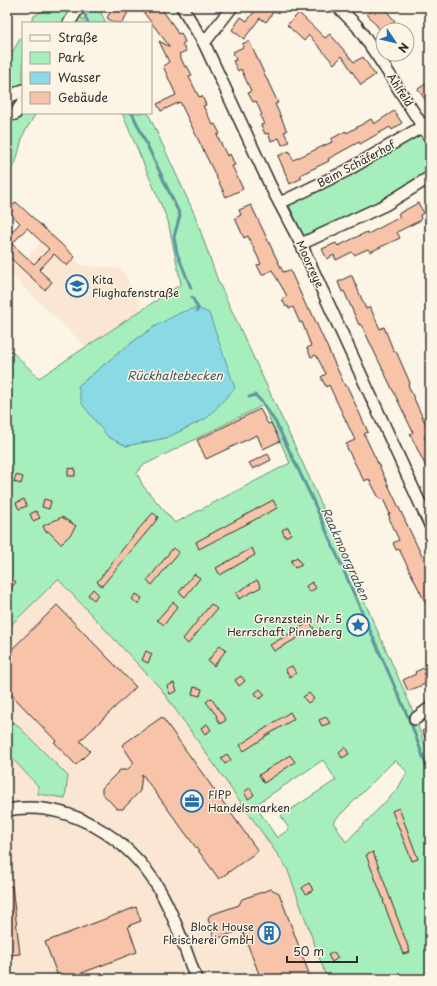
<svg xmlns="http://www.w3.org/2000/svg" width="437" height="986" font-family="'Playpen Sans',sans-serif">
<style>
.built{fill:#fbe6d3}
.green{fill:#a6efbd;stroke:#688d74;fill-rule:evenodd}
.water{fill:#8adae6;stroke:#64949b}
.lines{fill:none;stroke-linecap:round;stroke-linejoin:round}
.stream{stroke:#64949b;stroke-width:3}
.building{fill:#f8c4a9;stroke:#2b2b2b;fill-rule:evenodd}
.minor-casing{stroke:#2b2b2b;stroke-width:14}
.minor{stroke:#fcf5e5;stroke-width:11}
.labels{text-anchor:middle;stroke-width:3;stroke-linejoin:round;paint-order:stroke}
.street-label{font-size:11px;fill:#2b2b2b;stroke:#fcf5e5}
.poi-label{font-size:11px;fill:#2b2b2b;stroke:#fcf5e5;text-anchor:start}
.water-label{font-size:12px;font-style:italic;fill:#43575a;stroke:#fcf5e5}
</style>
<rect width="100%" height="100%" fill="#fcf5e5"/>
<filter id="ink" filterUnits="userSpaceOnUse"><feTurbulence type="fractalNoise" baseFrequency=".025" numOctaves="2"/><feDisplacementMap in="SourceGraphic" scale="8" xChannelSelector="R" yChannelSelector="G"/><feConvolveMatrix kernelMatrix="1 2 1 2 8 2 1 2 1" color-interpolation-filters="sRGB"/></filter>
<g filter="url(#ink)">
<!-- built -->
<g class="built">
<polygon points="48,235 81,265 121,269 140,301 142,310 87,348 7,271 7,260 16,268"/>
<polygon points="58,579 160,687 287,868 327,979 7,979 7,753 38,786 68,776 7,715 7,629"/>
</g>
<!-- green -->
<g class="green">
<polygon points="50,7 76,7 83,20 92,7 98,7 106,23 30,23 34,16"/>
<polygon points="23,34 23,113 36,113 23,135 16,162 7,174 7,61"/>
<path d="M122 113H148L194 213 218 281 310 479 410 704 430 759V979H327L287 868 161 689 58 579 7 629V347L39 378 181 284 168 221ZM158 324 235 387 206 418 166 438 126 446 78 386 123 349ZM263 405 290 463 175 523 143 486 137 473 142 466ZM323 760 336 780 281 816 289 829 277 838 255 805ZM395 760 407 772 397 790 346 842 333 822Z"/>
<polygon points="430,126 430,173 376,205 305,239 288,203"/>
<polygon points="7,715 68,776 65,798 38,794 38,786 7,753"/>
</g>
<!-- water -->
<path class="water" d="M198 308 209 313 235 388 207 418 166 438 126 446 108 437 82 404 78 386C108 362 136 336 170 318 180 313 187 309 198 308Z"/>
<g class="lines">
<!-- stream -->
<g class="stream">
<polyline points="82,8 88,23"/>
<polyline points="132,113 180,215 174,237 177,253 191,288"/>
<polyline points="192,297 198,308 197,311"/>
<polyline points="249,397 255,395 263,403 276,423 311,496 412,726 430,776"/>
</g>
</g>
<!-- building -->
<g class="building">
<polygon points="113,7 131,7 122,23 115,23 107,18"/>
<polygon points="152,7 160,7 173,25 178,34 181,33 185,42 182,44 186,51 179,54 185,67 187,66 192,75 189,77 199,97 202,96 206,105 203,106 213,125 215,124 220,134 217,135 227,156 230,154 235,165 232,166 243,189 226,197 180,102 161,111 157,104 176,95 163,66 169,62 159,41 170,47 144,13"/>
<polygon points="258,7 277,7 266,22 260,18 244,39 232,30 241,17 247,21"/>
<polygon points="376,7 383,7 395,21 382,32 367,14"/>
<polygon points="299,13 325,38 330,34 354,62 363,57 375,75 361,85 342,56 334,64 309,35 304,41 287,25"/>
<polygon points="249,41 278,103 275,104 287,131 284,132 289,142 282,145 279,138 271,141 268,133 265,134 261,125 264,124 260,116 262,115 256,101 253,102 248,93 251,91 241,69 238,71 233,61 236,60 233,52 243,47 242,44"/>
<polygon points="430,81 430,107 418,89"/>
<polygon points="394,111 402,123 392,130 390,127 360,144 359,142 328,159 329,161 300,175 302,178 290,184 278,156 289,151 293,160 332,142 331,139 346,131 347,133 371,119 374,124"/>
<path d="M16 202 75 257 67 266 54 254 39 270 52 282 45 290 7 255V237L20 223 8 211ZM27 228 49 249 34 264 12 244Z"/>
<polygon points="418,203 424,213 420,215 421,220 397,232 400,238 370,252 368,249 354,255 352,252 336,260 334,255 327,259 322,249 336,243 338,246 367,232 368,234 400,217 398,214"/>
<polygon points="251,205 283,272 290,270 308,310 310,309 314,318 345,386 347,386 368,432 364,434 374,455 430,573 430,612 399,549 396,550 393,543 399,540 389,518 390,518 388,514 390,514 383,499 379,498 369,479 364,481 347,448 346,444 355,440 329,385 326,387 321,377 326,374 316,355 311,357 307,348 311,346 302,322 300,323 293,307 289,309 288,306 286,307 282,299 287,296 272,270 262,275 257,265 261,264 248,236 244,238 235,218 241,215 239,210"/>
<polygon points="350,276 352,276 366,309 370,307 380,329 384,327 394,352 396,351 410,383 408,385 430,434 424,437 430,449 430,475 410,434 413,432 371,345 363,328 360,324 359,325 344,291 342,292 338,282"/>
<polygon points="260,409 268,424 271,423 280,441 263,449 257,435 206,459 197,440"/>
<polygon points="268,454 271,460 253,469 249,463"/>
<polygon points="75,468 75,476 68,476 68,469"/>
<polygon points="16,475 23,477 21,484 14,482"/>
<polygon points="24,499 27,506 19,509 16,503"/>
<polygon points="44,499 51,501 49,509 42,507"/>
<polygon points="273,500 277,508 199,549 196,542"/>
<polygon points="36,511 40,518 33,521 30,514"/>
<polygon points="153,513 158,517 155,522 102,586 97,582 136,532"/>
<polygon points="62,517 76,526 70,535 61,544 48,531 46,532 43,526"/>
<polygon points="288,527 291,534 285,537 282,530"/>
<polygon points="173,548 179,552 152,585 147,581"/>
<polygon points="252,548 255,555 220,575 216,568"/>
<polygon points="297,557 302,565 295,568 291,561"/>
<polygon points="7,574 16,582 7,593"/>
<polygon points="194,574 200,578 185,597 179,592"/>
<polygon points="257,580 261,587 239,599 236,593"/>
<polygon points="312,582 316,588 309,592 306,586"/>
<polygon points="93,589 98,594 94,600 88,595"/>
<polygon points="136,594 142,598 138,604 132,599"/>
<polygon points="173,602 178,606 164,625 157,620"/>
<polygon points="211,604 217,609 188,644 183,639"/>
<polygon points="57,605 136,687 80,741 90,751 76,765 54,742 56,741 7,690 7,654"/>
<polygon points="310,622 314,629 274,651 270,645"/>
<polygon points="220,645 226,650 214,666 208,661"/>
<polygon points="146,651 152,654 148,663 142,660"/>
<polygon points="430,665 430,682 408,691 403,680 416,674 415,672"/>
<polygon points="292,666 296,673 290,677 285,669"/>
<polygon points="241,676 245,681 239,686 235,680"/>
<polygon points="174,683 177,691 170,694 167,686"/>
<polygon points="194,687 202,689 200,696 192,694"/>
<polygon points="260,689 265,695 259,699 255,693"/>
<polygon points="309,693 314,699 308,703 303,697"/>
<polygon points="211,698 226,720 220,724 216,717 217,716 206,702"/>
<polygon points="290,712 294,719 264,737 264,738 244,751 240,745"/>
<polygon points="162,717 258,851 219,879 142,774 140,791 123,809 117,809 102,793 102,788 120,770 127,770 134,763 122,745"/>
<polygon points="326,717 330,723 322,726 319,720"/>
<polygon points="207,724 211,730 205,734 201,728"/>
<polygon points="430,727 430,748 422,731"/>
<polygon points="345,747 349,754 342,758 339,752"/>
<polygon points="227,754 231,760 225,764 221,758"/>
<polygon points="290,755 295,762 264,783 259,775"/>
<polygon points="250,788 254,795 248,799 244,792"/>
<polygon points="399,808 418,859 412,861 392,811"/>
<polygon points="373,852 410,952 403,954 383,901 384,901 366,855"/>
<polygon points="309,883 313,890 306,894 302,888"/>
<polygon points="12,886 20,954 7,955 7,887"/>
<polygon points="271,889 279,893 311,979 261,979 242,930 218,938 214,937 208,919 210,915 239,905 242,899"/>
<polygon points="136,907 141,921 128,926 137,952 66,979 65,977 59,979 45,942"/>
<polygon points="334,952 338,958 332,962 328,955"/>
</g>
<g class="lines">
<!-- minor casing -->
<g class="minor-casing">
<g id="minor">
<polyline points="182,7 204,43 270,185 301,244 430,525"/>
<polyline points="338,7 357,26 384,66 430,138"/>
<polyline points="69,23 79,7"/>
<polyline points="204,43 232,7"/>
<polyline points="7,98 23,90"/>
<polyline points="7,113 10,115 15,114 23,102"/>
<polyline points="280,203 346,171 430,122"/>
<polyline points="301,244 385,205 430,177"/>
<polyline points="415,719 430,708"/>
<path d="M7 810C68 799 129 838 159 889 175 917 185 949 196 979"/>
</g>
</g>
<!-- minor -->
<use href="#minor" class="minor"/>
</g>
</g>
<!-- icons -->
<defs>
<g id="school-ring" transform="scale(1.15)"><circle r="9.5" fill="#fcf5e5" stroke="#1f6fb2" stroke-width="1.5"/><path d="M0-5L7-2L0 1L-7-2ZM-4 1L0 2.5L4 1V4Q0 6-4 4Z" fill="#1f6fb2"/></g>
<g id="sight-ring" transform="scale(1.15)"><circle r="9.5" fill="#fcf5e5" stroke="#1f6fb2" stroke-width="1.5"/><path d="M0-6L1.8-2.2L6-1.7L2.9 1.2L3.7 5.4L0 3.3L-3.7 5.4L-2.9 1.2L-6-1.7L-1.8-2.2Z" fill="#1f6fb2"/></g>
<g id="office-ring" transform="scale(1.15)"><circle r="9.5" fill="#fcf5e5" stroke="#1f6fb2" stroke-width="1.5"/><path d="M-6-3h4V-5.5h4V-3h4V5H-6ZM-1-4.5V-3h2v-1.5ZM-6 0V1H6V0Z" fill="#1f6fb2"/></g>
<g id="building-ring" transform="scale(1.15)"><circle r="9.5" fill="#fcf5e5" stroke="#1f6fb2" stroke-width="1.5"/><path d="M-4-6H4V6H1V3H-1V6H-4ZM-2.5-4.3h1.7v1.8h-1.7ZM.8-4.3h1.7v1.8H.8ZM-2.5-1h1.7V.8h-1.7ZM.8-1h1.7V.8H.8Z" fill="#1f6fb2"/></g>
</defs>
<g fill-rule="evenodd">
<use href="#school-ring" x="77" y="286"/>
<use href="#sight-ring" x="358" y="625"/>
<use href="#office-ring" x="192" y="801"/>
<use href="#building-ring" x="269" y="933"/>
</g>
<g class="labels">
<!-- street labels -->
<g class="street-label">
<text transform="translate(400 90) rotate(57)" y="4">Ahlfeld</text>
<text transform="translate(356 164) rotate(-28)" y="4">Beim Schäferhof</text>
<text transform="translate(310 264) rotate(65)" y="4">Moorreye</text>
</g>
<!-- poi labels -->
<g class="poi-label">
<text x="92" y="284">Kita<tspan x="92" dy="13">Flughafenstraße</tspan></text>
<text x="342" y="623" text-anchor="end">Grenzstein Nr. 5<tspan x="342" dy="13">Herrschaft Pinneberg</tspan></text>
<text x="208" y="799">FIPP<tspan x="208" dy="13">Handelsmarken</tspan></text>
<text x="254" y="931" text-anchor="end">Block House<tspan x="254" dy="13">Fleischerei GmbH</tspan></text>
</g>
<!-- water labels -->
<g class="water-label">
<text x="175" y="380">Rückhaltebecken</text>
<text transform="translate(345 554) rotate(66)" y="4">Raakmoorgraben</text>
</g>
</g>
<!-- margin -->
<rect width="437" height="986" fill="none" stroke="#fcf5e5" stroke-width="24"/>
<rect x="12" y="12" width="413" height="962" fill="none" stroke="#2b2b2b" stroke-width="1.5" filter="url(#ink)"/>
<!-- legend -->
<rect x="22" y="22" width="130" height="92" fill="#fcf5e5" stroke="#a8a49b"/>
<rect x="30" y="35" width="20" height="6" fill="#fcf5e5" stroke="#a8a49b"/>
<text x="58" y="42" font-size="12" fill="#2b2b2b">Straße</text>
<rect x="30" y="52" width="20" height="12" fill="#a6efbd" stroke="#a8a49b"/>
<text x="58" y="62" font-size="12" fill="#2b2b2b">Park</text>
<rect x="30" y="72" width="20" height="12" fill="#8adae6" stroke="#a8a49b"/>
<text x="58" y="82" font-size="12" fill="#2b2b2b">Wasser</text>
<rect x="30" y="92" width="20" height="12" fill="#f8c4a9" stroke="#a8a49b"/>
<text x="58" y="102" font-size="12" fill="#2b2b2b">Gebäude</text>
<!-- north arrow -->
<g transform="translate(395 42) rotate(125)"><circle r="19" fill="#fcf5e5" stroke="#a8a49b"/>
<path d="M0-3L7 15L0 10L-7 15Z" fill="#1f6fb2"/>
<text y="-6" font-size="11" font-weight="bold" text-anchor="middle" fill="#2b2b2b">N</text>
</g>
<!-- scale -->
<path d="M287 956v6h70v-6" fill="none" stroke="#2b2b2b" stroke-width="2"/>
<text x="293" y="956" font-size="12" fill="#2b2b2b" stroke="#fcf5e5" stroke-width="3" paint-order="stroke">50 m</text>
</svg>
